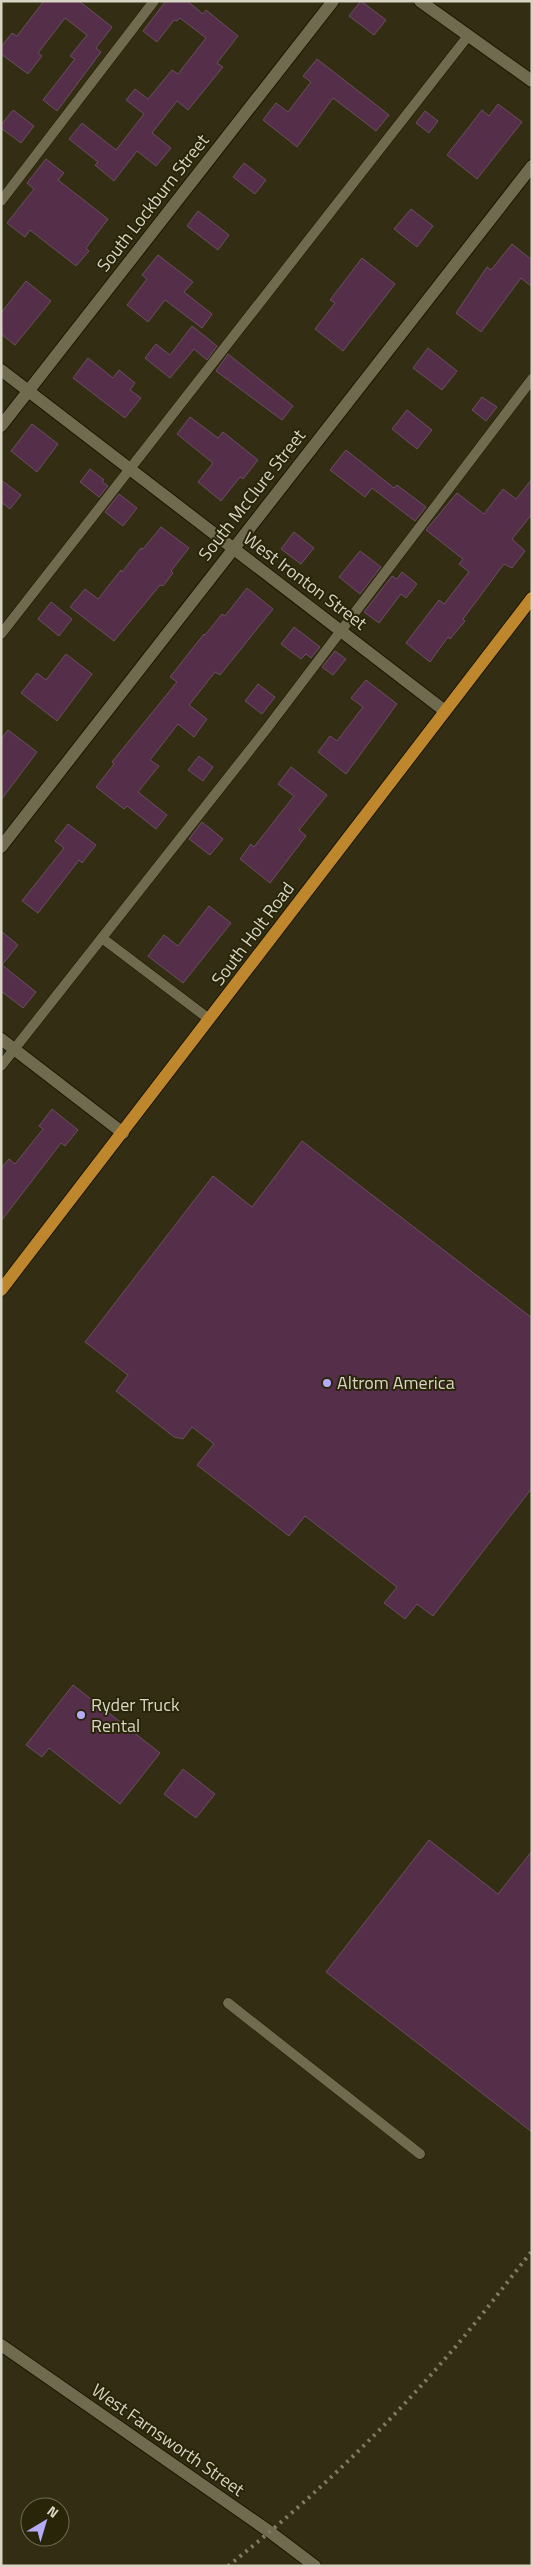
<svg xmlns="http://www.w3.org/2000/svg" width="533" height="2567" font-family="'Titillium Web',sans-serif">
<style>
.building{fill:#552f4a;stroke:#694f60}
.lines{fill:none;stroke-linecap:round;stroke-linejoin:round}
.service-casing{stroke:#1b1600;stroke-width:11}
.minor-casing{stroke:#1b1600;stroke-width:14}
.primary-casing{stroke:#1b1600;stroke-width:14}
.service{stroke:#706b4e;stroke-width:10}
.minor{stroke:#706b4e;stroke-width:12}
.primary{stroke:#be872e;stroke-width:12}
.rail{stroke:#807c66;stroke-width:4;stroke-dasharray:2.5 5;stroke-linecap:butt}
.poi-dot{fill:#b5acf9;stroke:#292509;stroke-width:2}
.labels{text-anchor:middle;stroke-width:4;stroke-linejoin:round;paint-order:stroke}
.street-label{font-size:18px;fill:#d8d5c5;stroke:#292509}
.poi-label{font-size:18px;fill:#d8d5c5;stroke:#292509;text-anchor:start}
</style>
<rect width="100%" height="100%" fill="#332e13"/>
<!-- building -->
<g class="building">
<polygon points="44,1 79,1 112,27 96,48 101,52 57,111 43,100 75,59 70,56 87,35 65,18 38,53 42,56 28,74 1,54 1,47 12,33 17,36"/>
<polygon points="166,1 187,1 203,14 206,10 238,36 217,63 223,67 188,110 177,101 152,133 171,148 156,166 137,151 114,181 95,165 98,162 69,139 82,123 116,150 144,114 126,100 135,89 148,99 172,70 178,74 206,38 180,18 177,21 174,20 157,42 143,31"/>
<polygon points="361,1 386,20 374,35 349,16"/>
<polygon points="317,59 389,115 376,131 333,98 297,147 263,120 276,103 288,112 311,82 303,76"/>
<polygon points="498,104 522,122 477,179 447,155 482,110 489,116"/>
<polygon points="13,110 34,126 21,143 1,128 1,125"/>
<polygon points="425,111 438,121 429,133 416,123"/>
<polygon points="46,159 64,173 58,180 108,219 86,248 89,251 76,266 30,230 25,237 7,223 34,189 27,183"/>
<polygon points="244,163 266,180 255,194 233,177"/>
<polygon points="411,209 433,226 417,247 394,229"/>
<polygon points="198,211 229,235 218,250 187,226"/>
<polygon points="512,244 532,260 532,287 521,278 481,332 456,313 487,267 491,270"/>
<polygon points="158,255 193,282 184,292 212,314 202,328 165,300 148,322 127,305 147,279 142,275"/>
<polygon points="362,258 395,284 343,351 315,329 335,303 330,300"/>
<polygon points="26,281 51,301 15,345 1,334 1,313"/>
<polygon points="192,326 217,346 207,360 194,349 170,378 145,358 156,344 170,355"/>
<polygon points="428,348 457,371 442,390 413,368"/>
<polygon points="228,354 293,406 282,420 216,371"/>
<polygon points="88,358 113,378 119,370 135,383 130,390 141,398 125,418 73,378"/>
<polygon points="482,397 497,407 486,421 472,410"/>
<polygon points="407,410 432,430 417,449 392,429"/>
<polygon points="190,417 218,438 223,432 258,460 243,479 240,477 221,501 198,482 213,463 177,434"/>
<polygon points="32,424 58,444 37,472 11,451"/>
<polygon points="346,450 394,488 397,485 426,507 415,521 372,488 365,497 330,470"/>
<polygon points="90,469 104,480 102,482 108,486 99,497 80,482"/>
<polygon points="532,479 532,514 512,539 525,551 512,568 504,564 463,619 465,621 450,639 448,637 430,662 406,643 439,600 444,604 469,572 459,564 463,559 426,530 457,493 484,514 503,489 516,499"/>
<polygon points="1,480 21,495 10,509 1,502"/>
<polygon points="119,494 137,508 123,526 105,512"/>
<polygon points="161,527 189,548 171,571 173,573 163,586 160,585 114,641 70,607 85,589 98,599 121,570 122,572 141,548 143,549"/>
<polygon points="294,532 314,548 301,564 281,549"/>
<polygon points="360,551 381,567 360,594 339,577"/>
<polygon points="402,572 417,584 406,598 401,594 379,623 364,612 392,576 397,579"/>
<polygon points="247,588 273,609 220,675 215,672 189,705 207,719 194,737 178,724 150,760 159,766 138,792 167,815 156,829 127,806 124,809 96,787 114,764 112,762 177,682 170,677 204,634 205,635 222,614 225,616"/>
<polygon points="51,602 72,619 59,636 38,619"/>
<polygon points="294,627 320,647 311,658 306,654 301,659 281,644"/>
<polygon points="335,651 346,659 333,675 322,667"/>
<polygon points="66,654 92,674 57,721 21,693 37,673 46,680"/>
<polygon points="366,680 397,704 346,774 318,752 330,736 337,741 363,707 351,698"/>
<polygon points="258,684 275,697 262,714 245,701"/>
<polygon points="8,730 37,752 1,800 1,739"/>
<polygon points="199,756 213,767 203,781 188,770"/>
<polygon points="291,767 327,795 299,830 306,836 270,883 240,859 251,844 254,847 294,796 278,784"/>
<polygon points="202,822 223,839 210,855 189,839"/>
<polygon points="68,824 96,845 82,863 79,860 38,913 22,901 64,848 55,841"/>
<polygon points="209,906 231,923 183,983 148,956 164,935 178,946"/>
<polygon points="1,931 18,945 2,965 36,992 23,1008 1,991"/>
<polygon points="52,1109 78,1130 65,1146 61,1143 1,1221 1,1168 9,1159 15,1164 43,1129 39,1126"/>
<polygon points="302,1141 532,1318 532,1488 433,1616 417,1604 405,1619 384,1603 397,1587 305,1516 289,1536 197,1465 214,1444 192,1427 183,1439 174,1437 116,1391 128,1375 85,1342 213,1176 252,1207"/>
<polygon points="73,1685 160,1753 120,1804 49,1748 42,1757 26,1745"/>
<polygon points="183,1769 215,1794 196,1818 164,1794"/>
<polygon points="429,1840 498,1894 532,1851 532,2132 326,1972"/>
</g>
<g class="lines">
<!-- service casing -->
<g class="service-casing">
<g id="service">
<polyline points="1,201 154,1"/>
<polyline points="1,634 468,36"/>
<polyline points="102,938 209,1019"/>
<polyline points="1,1066 268,727 532,379"/>
<polyline points="228,2003 420,2154"/>
</g>
</g>
<!-- minor casing -->
<g class="minor-casing">
<g id="minor">
<polyline points="420,1 532,81"/>
<polyline points="1,370 445,711"/>
<polyline points="1,426 333,1"/>
<polyline points="1,847 532,166"/>
<polyline points="1,1039 123,1133"/>
<polyline points="1,2345 270,2532 315,2566"/>
</g>
</g>
<!-- primary casing -->
<g class="primary-casing">
<polyline id="primary" points="1,1290 532,598"/>
</g>
<!-- service -->
<use href="#service" class="service"/>
<!-- minor -->
<use href="#minor" class="minor"/>
<!-- primary -->
<use href="#primary" class="primary"/>
<!-- rail -->
<path class="rail" d="M228 2566C306 2504 379 2435 444 2360 475 2325 503 2287 532 2251"/>
</g>
<!-- markers -->
<g class="poi-dot">
<circle cx="327" cy="1383" r="5"/>
<circle cx="81" cy="1715" r="5"/>
</g>
<g class="labels">
<!-- street labels -->
<g class="street-label">
<text transform="translate(153 203) rotate(-52)" y="6">South Lockburn Street</text>
<text transform="translate(252 495) rotate(-52)" y="6">South McClure Street</text>
<text transform="translate(305 581) rotate(37)" y="6">West Ironton Street</text>
<text transform="translate(253 934) rotate(-53)" y="6">South Holt Road</text>
<text transform="translate(168 2440) rotate(35)" y="6">West Farnsworth Street</text>
</g>
<!-- poi labels -->
<g class="poi-label">
<text x="337" y="1389">Altrom America</text>
<text x="91" y="1711">Ryder Truck<tspan x="91" dy="21">Rental</tspan></text>
</g>
</g>
<!-- border -->
<rect width="533" height="2567" fill="none" stroke="#d8d5c5" stroke-width="5"/>
<!-- north arrow -->
<g transform="translate(45 2522) rotate(38)"><circle r="24" fill="#292509" stroke="#6f6b54"/>
<path d="M0-4L9 19L0 12L-9 19Z" fill="#b5acf9"/>
<text y="-8" font-size="14" font-weight="bold" text-anchor="middle" fill="#d8d5c5">N</text>
</g>
</svg>
